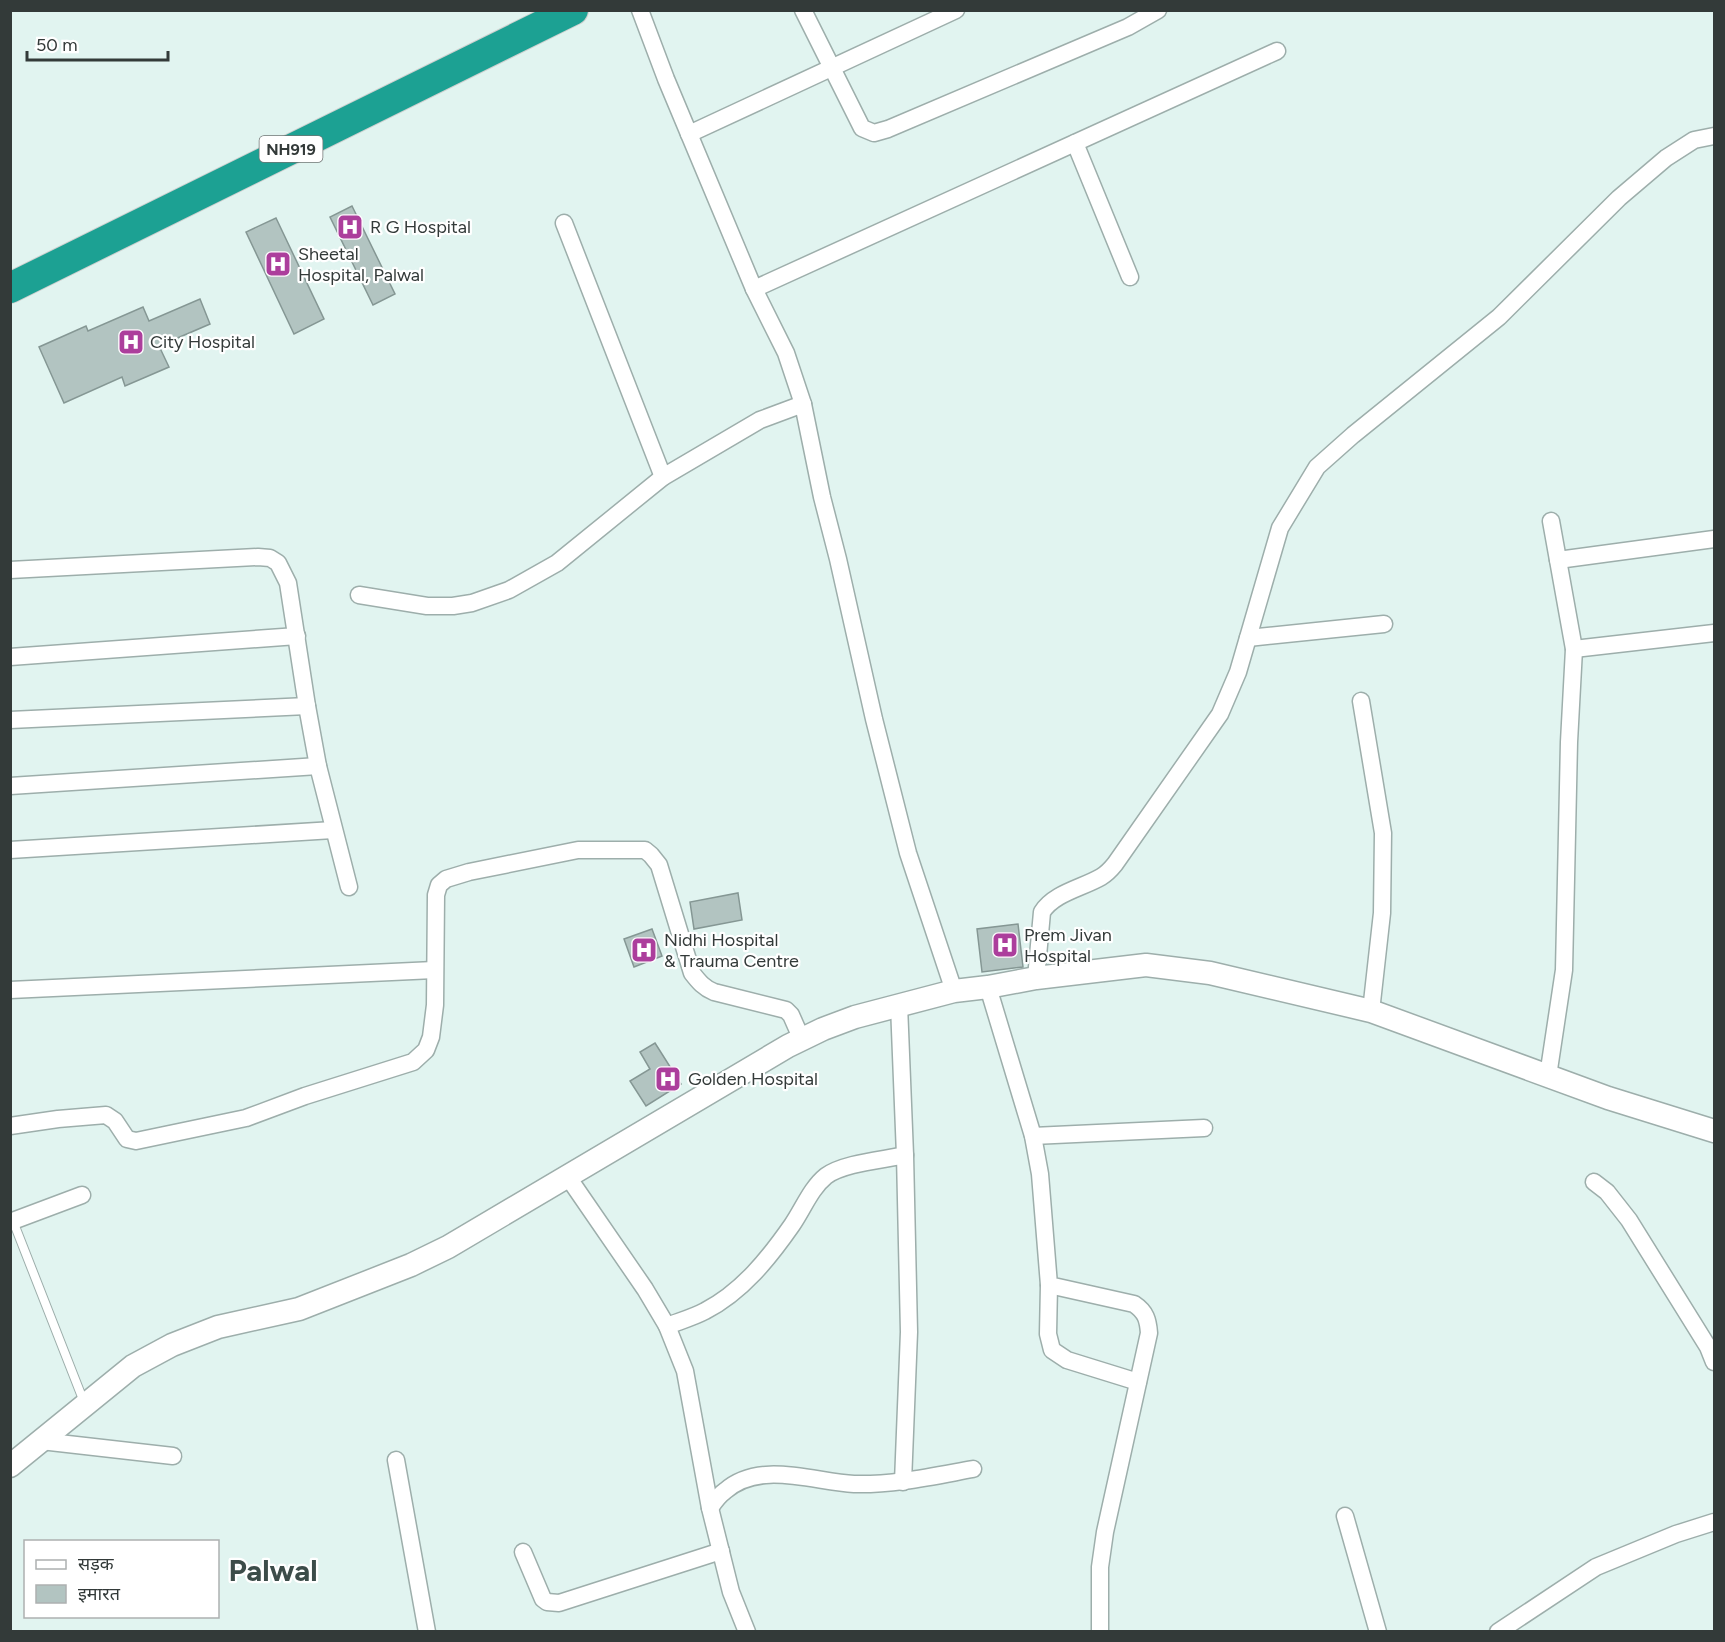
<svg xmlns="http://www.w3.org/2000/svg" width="1725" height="1642" font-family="Figtree,'Noto Sans Devanagari',sans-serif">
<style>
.building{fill:#b2c4c1;stroke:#859794;stroke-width:1.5}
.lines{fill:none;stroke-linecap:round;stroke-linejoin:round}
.lane-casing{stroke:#9daeab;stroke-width:10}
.street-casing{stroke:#9daeab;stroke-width:19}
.secondary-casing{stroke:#9daeab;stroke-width:25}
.highway-casing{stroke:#ced0cf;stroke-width:32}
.lane{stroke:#fff;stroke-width:8}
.street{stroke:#fff;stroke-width:16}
.secondary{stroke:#fff;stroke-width:22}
.highway{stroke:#1ca193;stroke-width:30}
.labels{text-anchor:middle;stroke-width:4.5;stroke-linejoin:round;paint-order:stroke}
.shield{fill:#fff;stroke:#707574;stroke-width:1.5}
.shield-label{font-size:16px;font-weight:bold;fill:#333a39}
.poi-label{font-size:18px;fill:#333a39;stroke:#fff;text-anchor:start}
.town-label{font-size:30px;font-weight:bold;fill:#3c4c49;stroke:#fff}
</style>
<rect width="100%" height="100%" fill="#e1f4f0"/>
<!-- building -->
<g class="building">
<polygon points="352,206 395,294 373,305 330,217"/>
<polygon points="276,218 324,319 294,334 246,232"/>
<polygon points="200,299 210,324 159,346 169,367 125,386 122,377 64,403 39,347 86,326 88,331 143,307 149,321"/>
<polygon points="738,893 742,920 694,929 690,902"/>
<polygon points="1018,924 1023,967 982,972 977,929"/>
<polygon points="652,929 662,956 634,967 624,939"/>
<polygon points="655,1043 681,1084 646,1106 630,1081 650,1069 640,1052"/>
</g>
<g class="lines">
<!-- lane casing -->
<g class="lane-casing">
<polyline id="lane" points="13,1221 84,1402"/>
</g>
<!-- street casing -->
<g class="street-casing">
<g id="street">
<polyline points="640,10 666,79 754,289 786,353 803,404 822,497 838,559 874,719 908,853 954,991"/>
<polyline points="803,10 862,128 874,133 888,129 1128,27 1158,10"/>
<polyline points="689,134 956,10"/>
<polyline points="1075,143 1130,277"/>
<polyline points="564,223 663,477"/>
<polyline points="754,289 1277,51"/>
<polyline points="1558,560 1714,539"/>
<polyline points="10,570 258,557 270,558 278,563 288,583 307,706 318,766 349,887"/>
<polyline points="359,595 427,606 453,606 472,603 509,590 557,563 663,477 760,420 803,404"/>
<polyline points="1248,638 1384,624"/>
<polyline points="1574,649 1714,633"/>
<polyline points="10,657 297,636"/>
<polyline points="1361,701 1383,833 1382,913 1371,1011"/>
<polyline points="10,720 307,706"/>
<polyline points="10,786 318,766"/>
<polyline points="10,850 333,830"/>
<path d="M1036 978 1042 912C1054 893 1082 888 1101 877 1106 874 1111 869 1115 864L1220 714 1238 672 1280 528 1317 467 1353 435 1499 317 1619 198 1666 158 1694 140 1714 136"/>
<path d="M988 987 1033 1136 1040 1174 1049 1285 1134 1304C1146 1312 1148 1320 1149 1333L1105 1532 1100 1567V1632"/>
<polyline points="10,990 434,970"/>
<polyline points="899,1005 905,1155 909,1332 903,1482"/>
<polyline points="1548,1076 1564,970 1569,742 1574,649 1551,521"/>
<path d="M10 1126 58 1119 106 1115 115 1121 127 1139 136 1141 246 1118 305 1096 413 1062 426 1050 431 1037 435 1005 436 895 439 885 446 879 469 872 578 850H645L651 855 659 865 692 973C699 982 704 988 714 992L786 1010 791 1015 802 1040"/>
<polyline points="1033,1136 1204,1128"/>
<polyline points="568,1177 645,1289 667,1326 685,1371 710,1508 731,1592 747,1632"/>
<polyline points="1594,1182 1607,1192 1629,1220 1708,1347 1714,1362"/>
<polyline points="10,1222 82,1195"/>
<polyline points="1049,1285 1048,1334 1052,1350 1067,1360 1138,1382"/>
<path d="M667 1326C680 1321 694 1317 705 1311 742 1292 769 1258 792 1225 803 1209 811 1188 826 1176 844 1163 883 1160 905 1155"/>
<polyline points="41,1441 173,1456"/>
<polyline points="396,1460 427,1632"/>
<path d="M710 1508C714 1502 719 1495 725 1491 760 1460 814 1482 854 1484 894 1485 934 1476 973 1469"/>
<polyline points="1345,1516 1378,1632"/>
<polyline points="523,1552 543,1599 547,1602 559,1603 721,1551"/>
<polyline points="1498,1632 1596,1567 1676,1534 1714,1522"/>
</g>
</g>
<!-- secondary casing -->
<g class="secondary-casing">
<polyline id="secondary" points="10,1466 133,1366 172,1345 218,1327 299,1309 411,1265 448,1247 788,1046 823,1029 855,1017 954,991 988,987 1036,978 1146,965 1210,973 1371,1011 1608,1098 1714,1131"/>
</g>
<!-- highway casing -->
<g class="highway-casing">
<polyline id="highway" points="10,288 573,10"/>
</g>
<!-- lane -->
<use href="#lane" class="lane"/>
<!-- street -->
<use href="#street" class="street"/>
<!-- secondary -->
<use href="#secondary" class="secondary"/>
<!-- highway -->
<use href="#highway" class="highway"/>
</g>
<!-- icons -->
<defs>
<g id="hospital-square" transform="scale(1.35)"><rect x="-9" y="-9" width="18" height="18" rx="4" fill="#ac3e9c" stroke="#fff"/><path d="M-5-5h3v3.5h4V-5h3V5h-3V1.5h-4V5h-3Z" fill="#fff"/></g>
</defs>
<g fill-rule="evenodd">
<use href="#hospital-square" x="350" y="227"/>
<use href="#hospital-square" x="278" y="264"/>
<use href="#hospital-square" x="131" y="342"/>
<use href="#hospital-square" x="1005" y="945"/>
<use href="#hospital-square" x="644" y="950"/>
<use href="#hospital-square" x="668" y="1079"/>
</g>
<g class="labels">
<!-- shield labels -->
<rect class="shield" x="259.5" y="136" width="63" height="26" rx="4.5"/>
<g class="shield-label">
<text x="291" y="155">NH919</text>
</g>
<!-- poi labels -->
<g class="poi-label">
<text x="370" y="233">R G Hospital</text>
<text x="298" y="260">Sheetal<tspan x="298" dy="21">Hospital, Palwal</tspan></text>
<text x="150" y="348">City Hospital</text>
<text x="1024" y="941">Prem Jivan<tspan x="1024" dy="21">Hospital</tspan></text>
<text x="664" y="946">Nidhi Hospital<tspan x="664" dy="21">&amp; Trauma Centre</tspan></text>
<text x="688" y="1085">Golden Hospital</text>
</g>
<!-- town labels -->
<g class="town-label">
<text x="273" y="1581">Palwal</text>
</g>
</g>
<!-- border -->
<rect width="1725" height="1642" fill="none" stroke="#333a39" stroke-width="24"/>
<!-- legend -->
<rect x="24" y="1540" width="195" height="78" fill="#ffffff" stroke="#adb0b0" stroke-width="1.5"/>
<rect x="36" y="1560" width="30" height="9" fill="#ffffff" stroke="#adb0b0" stroke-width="1.5"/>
<text x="78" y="1570" font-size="18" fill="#333a39">सड़क</text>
<rect x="36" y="1585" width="30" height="18" fill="#b2c4c1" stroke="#adb0b0" stroke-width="1.5"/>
<text x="78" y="1600" font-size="18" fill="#333a39">इमारत</text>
<!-- scale -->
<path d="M27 51v9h141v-9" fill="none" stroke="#333a39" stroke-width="3"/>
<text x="36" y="51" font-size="18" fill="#333a39" stroke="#ffffff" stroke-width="4.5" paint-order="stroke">50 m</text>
</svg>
